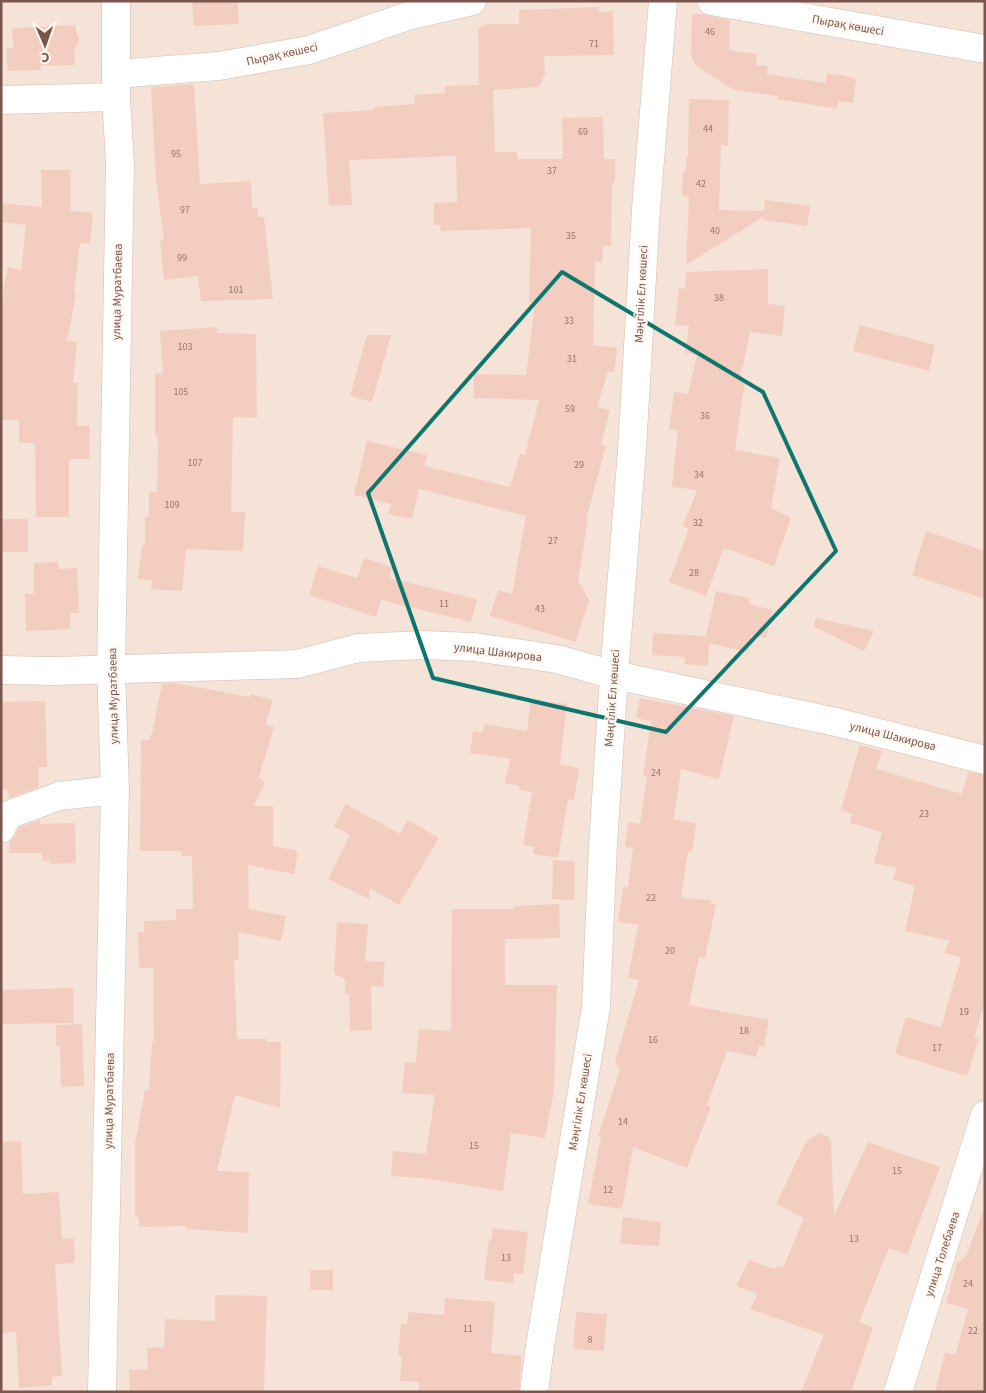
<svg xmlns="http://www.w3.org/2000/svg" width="986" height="1393" font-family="'Source Sans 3',sans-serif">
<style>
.residential{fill:#f5e3d8}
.building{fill:#f4cdc1}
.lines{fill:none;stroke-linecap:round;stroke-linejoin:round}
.minor-casing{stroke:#d3bbb1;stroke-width:29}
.minor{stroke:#fff;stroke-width:28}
.marked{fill:none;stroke:#0f766e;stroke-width:4;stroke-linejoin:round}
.labels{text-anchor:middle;stroke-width:4.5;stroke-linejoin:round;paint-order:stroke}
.number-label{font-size:10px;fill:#987369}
.street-label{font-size:12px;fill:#7a554c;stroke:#fff7f1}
</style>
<rect width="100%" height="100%" fill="#fdf3ea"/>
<!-- residential -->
<rect class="residential" x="1" y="1" width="984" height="1391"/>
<!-- building -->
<g class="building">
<polygon points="192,1 238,1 239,24 194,26"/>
<polygon points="599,7 599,12 613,11 614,55 544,56 545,74 539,87 493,90 495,152 517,152 517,159 563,159 562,118 603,117 604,159 615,159 615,183 612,183 611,246 603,246 602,262 595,262 593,345 617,348 614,372 608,371 597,407 610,410 601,444 606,446 586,519 588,519 578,581 589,600 576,642 490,616 498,590 512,594 526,516 419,489 412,519 388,514 391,504 354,495 367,441 427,455 425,466 510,487 520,454 525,455 539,400 474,398 474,374 526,375 535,303 529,302 531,228 440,231 441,225 434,225 434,203 457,202 456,156 349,160 352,205 329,206 323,113 374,110 374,107 415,104 414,95 445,93 445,86 479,85 478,28 488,24 519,24 519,10"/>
<polygon points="692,14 703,14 730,20 729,50 757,54 756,65 768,66 767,74 825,83 827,74 843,75 856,79 853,103 838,101 837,109 778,99 778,96 734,90 695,65 691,56"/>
<polygon points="75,25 79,41 74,50 75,65 40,66 41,70 8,71 6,49 13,48 12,28"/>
<polygon points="194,84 200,184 251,181 252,208 258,208 258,217 264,217 273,299 201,301 198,276 164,280 160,241 164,240 156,180 151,87"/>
<polygon points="689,99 729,100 728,146 721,145 719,210 764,211 765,200 810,206 807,226 763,220 763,217 686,265 689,198 682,194 683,172 686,172 686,156 688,156"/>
<polygon points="41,170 70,170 71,211 93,213 90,244 80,243 74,293 76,295 67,341 77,342 73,383 78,383 77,426 90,426 89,459 69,459 69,517 36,517 35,443 19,443 19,420 1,420 1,304 8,267 21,270 26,225 1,222 1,203 42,207"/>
<polygon points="768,269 768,304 785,306 782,336 750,332 740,379 745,380 735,450 780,458 771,508 791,518 774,566 724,548 706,596 669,582 689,529 683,526 697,490 672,487 678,430 669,429 674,392 688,394 697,355 685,353 689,326 675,325 679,288 685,289 686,272"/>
<polygon points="860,325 935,345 929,371 853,351"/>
<polygon points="217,327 217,333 256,334 257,418 233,417 231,512 245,512 243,551 186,549 182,591 151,589 152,580 138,579 142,545 145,545 145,517 149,517 149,492 157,492 158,436 155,436 155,373 163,373 160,331"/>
<polygon points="367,335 391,335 372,402 350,396"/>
<polygon points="3,519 28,519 28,552 1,552 1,526 3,526"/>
<polygon points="926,531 985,551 985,599 912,575"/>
<polygon points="364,558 392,567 389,578 477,599 471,622 381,600 376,617 309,595 318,566 357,578"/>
<polygon points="58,562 59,569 77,568 79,613 70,613 70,629 26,631 25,594 34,594 34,563"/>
<polygon points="716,591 750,598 748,604 773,610 766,638 751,635 748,652 709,643 708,666 684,664 685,657 652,655 653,633 706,636"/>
<polygon points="816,618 874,631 864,651 813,626"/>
<polygon points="175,683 250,697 251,694 273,700 266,724 274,727 259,777 265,784 253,806 273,806 273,846 298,851 294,874 248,865 249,909 286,916 281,941 238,932 239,960 234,960 237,1039 266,1039 267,1042 281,1042 280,1108 235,1095 217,1171 249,1172 248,1233 186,1229 186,1226 139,1227 139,1217 135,1217 135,1143 145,1090 149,1091 152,1042 154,1042 153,968 139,968 138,932 144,932 144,921 176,920 176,909 193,909 192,856 182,856 181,851 140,851 141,740 149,740 150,735 152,735 162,684"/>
<polygon points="640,698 734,716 719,779 681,769 674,819 696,823 692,852 688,851 681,898 711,900 711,903 716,904 705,958 699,957 689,1005 769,1020 764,1047 759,1046 756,1057 727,1051 707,1105 711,1107 687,1168 633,1147 622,1209 588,1204 601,1137 598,1136 620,1069 615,1062 639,980 628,978 638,925 618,922 623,887 628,887 633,848 625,847 628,822 640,824 647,777 643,776 651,721 636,718"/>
<polygon points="531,700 567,704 560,764 579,768 574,800 568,799 558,858 533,854 534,847 523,845 532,792 519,790 520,786 505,783 510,759 470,753 473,731 483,733 484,724 527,731"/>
<polygon points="45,701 47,767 38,767 39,787 9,798 8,789 1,789 1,702"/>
<polygon points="860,745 882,751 876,769 962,794 968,772 985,775 985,1001 974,1038 979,1039 967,1076 895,1054 906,1017 941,1027 961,957 944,953 950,941 905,931 915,886 893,880 896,868 874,863 882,832 850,823 852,814 841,810"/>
<polygon points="346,804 400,834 408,820 439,838 399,905 370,888 369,899 328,879 350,835 334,826"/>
<polygon points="40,820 40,824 75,823 76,863 51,864 51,861 43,861 42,853 9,853 9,842 15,836 19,827"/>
<polygon points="553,860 575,861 574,900 552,899"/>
<polygon points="559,904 560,938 505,939 505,985 557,985 554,1091 545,1138 511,1133 503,1191 422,1178 391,1176 393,1151 426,1154 435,1095 402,1093 405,1062 416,1063 419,1029 451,1031 452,909 514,909 514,906"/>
<polygon points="337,922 368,924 365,961 385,962 383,987 371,986 372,1030 350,1031 349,994 345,994 345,979 334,974"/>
<polygon points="73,988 74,1023 1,1024 1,990"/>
<polygon points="82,1024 84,1086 61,1087 60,1046 56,1046 56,1025"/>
<polygon points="819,1133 827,1136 831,1140 834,1216 868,1142 940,1167 907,1255 889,1248 859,1322 873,1327 851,1392 801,1392 824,1335 750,1309 758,1294 736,1286 749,1260 775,1269 776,1266 783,1268 804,1218 776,1204 805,1144 811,1138"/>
<polygon points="21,1141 23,1194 59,1192 62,1239 74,1238 75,1263 55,1264 62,1376 52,1377 52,1385 19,1388 16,1332 1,1333 1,1142"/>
<polygon points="982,1213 985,1214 985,1392 935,1392 945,1352 955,1355 968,1309 946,1303 957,1263 966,1257"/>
<polygon points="623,1217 661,1222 659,1246 620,1244"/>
<polygon points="493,1228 528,1232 523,1274 514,1273 513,1283 484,1280 489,1240 491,1240"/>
<rect x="310" y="1270" width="23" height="20"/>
<polygon points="215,1295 267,1296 264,1392 130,1392 129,1370 148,1369 147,1348 164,1347 165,1319 215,1321"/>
<polygon points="445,1298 495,1302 491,1353 522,1356 519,1392 419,1392 419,1382 400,1381 402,1356 398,1355 401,1324 407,1324 408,1312 444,1315"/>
<polygon points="576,1312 607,1314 604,1351 573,1349"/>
</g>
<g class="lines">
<!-- minor casing -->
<g class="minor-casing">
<g id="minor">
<polyline points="711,1 985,49"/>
<polyline points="116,74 219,66 309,50 411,15 472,1"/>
<polyline points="1,100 116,97"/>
<polyline points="1,670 54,671 298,664 358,648 423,645 474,647 557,659 614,675 836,722 985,760"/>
<polyline points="1,829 8,815 59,796 115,790"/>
<polyline points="102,1392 115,790 111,669 120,163 116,97 116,1"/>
<polyline points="534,1392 540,1346 596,1007 603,845 614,675 632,450 646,209 663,1"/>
<polyline points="898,1392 985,1115"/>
</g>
</g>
<!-- minor -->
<use href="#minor" class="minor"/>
</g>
<!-- marked area -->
<path class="marked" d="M562 272 763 392 836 551 666 732 433 678 368 493Z"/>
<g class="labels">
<!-- number labels -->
<g class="number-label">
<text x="710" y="35">46</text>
<text x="594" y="47">71</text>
<text x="708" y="132">44</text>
<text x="583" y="135">69</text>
<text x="176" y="157">95</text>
<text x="552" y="174">37</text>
<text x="701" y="187">42</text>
<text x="185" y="213">97</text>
<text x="715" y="234">40</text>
<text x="571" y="239">35</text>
<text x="182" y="261">99</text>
<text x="236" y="293">101</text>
<text x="719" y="301">38</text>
<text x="569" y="324">33</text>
<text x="185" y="350">103</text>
<text x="572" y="362">31</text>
<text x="181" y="395">105</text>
<text x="570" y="412">59</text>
<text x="705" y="419">36</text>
<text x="195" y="466">107</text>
<text x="579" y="468">29</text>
<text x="699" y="478">34</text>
<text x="172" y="508">109</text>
<text x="698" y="526">32</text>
<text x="553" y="544">27</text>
<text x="694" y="576">28</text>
<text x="444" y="607">11</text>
<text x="540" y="612">43</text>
<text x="656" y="776">24</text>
<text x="924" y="817">23</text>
<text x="651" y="901">22</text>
<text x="670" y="954">20</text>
<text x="964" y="1015">19</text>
<text x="744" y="1034">18</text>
<text x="653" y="1043">16</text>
<text x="937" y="1051">17</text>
<text x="623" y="1125">14</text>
<text x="474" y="1149">15</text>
<text x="897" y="1174">15</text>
<text x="608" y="1193">12</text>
<text x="854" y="1242">13</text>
<text x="506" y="1261">13</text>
<text x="968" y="1287">24</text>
<text x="468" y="1332">11</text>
<text x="973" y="1334">22</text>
<text x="590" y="1343">8</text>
</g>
<!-- street labels -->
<g class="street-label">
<text transform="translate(848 25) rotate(10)" y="4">Пырақ көшесі</text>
<text transform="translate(282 54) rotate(-12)" y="4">Пырақ көшесі</text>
<text transform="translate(117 292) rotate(-89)" y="4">улица Муратбаева</text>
<text transform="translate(641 294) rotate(-87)" y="4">Мәңгілік Ел көшесі</text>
<text transform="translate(498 652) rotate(7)" y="4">улица Шакирова</text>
<text transform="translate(113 696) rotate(-91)" y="4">улица Муратбаева</text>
<text transform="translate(612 698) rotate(-86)" y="4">Мәңгілік Ел көшесі</text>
<text transform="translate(893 736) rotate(14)" y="4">улица Шакирова</text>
<text transform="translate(109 1101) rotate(-89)" y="4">улица Муратбаева</text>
<text transform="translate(580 1102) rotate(-81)" y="4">Мәңгілік Ел көшесі</text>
<text transform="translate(942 1254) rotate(-72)" y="4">улица Толебаева</text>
</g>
</g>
<!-- border -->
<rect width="986" height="1393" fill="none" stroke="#7a554c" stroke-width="5"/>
<!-- north arrow -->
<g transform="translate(45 45) rotate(178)" stroke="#fff7f1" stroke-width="4" paint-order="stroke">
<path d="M0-4L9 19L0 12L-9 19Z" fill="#7a554c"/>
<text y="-8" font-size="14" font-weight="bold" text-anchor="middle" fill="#7a554c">С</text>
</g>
</svg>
